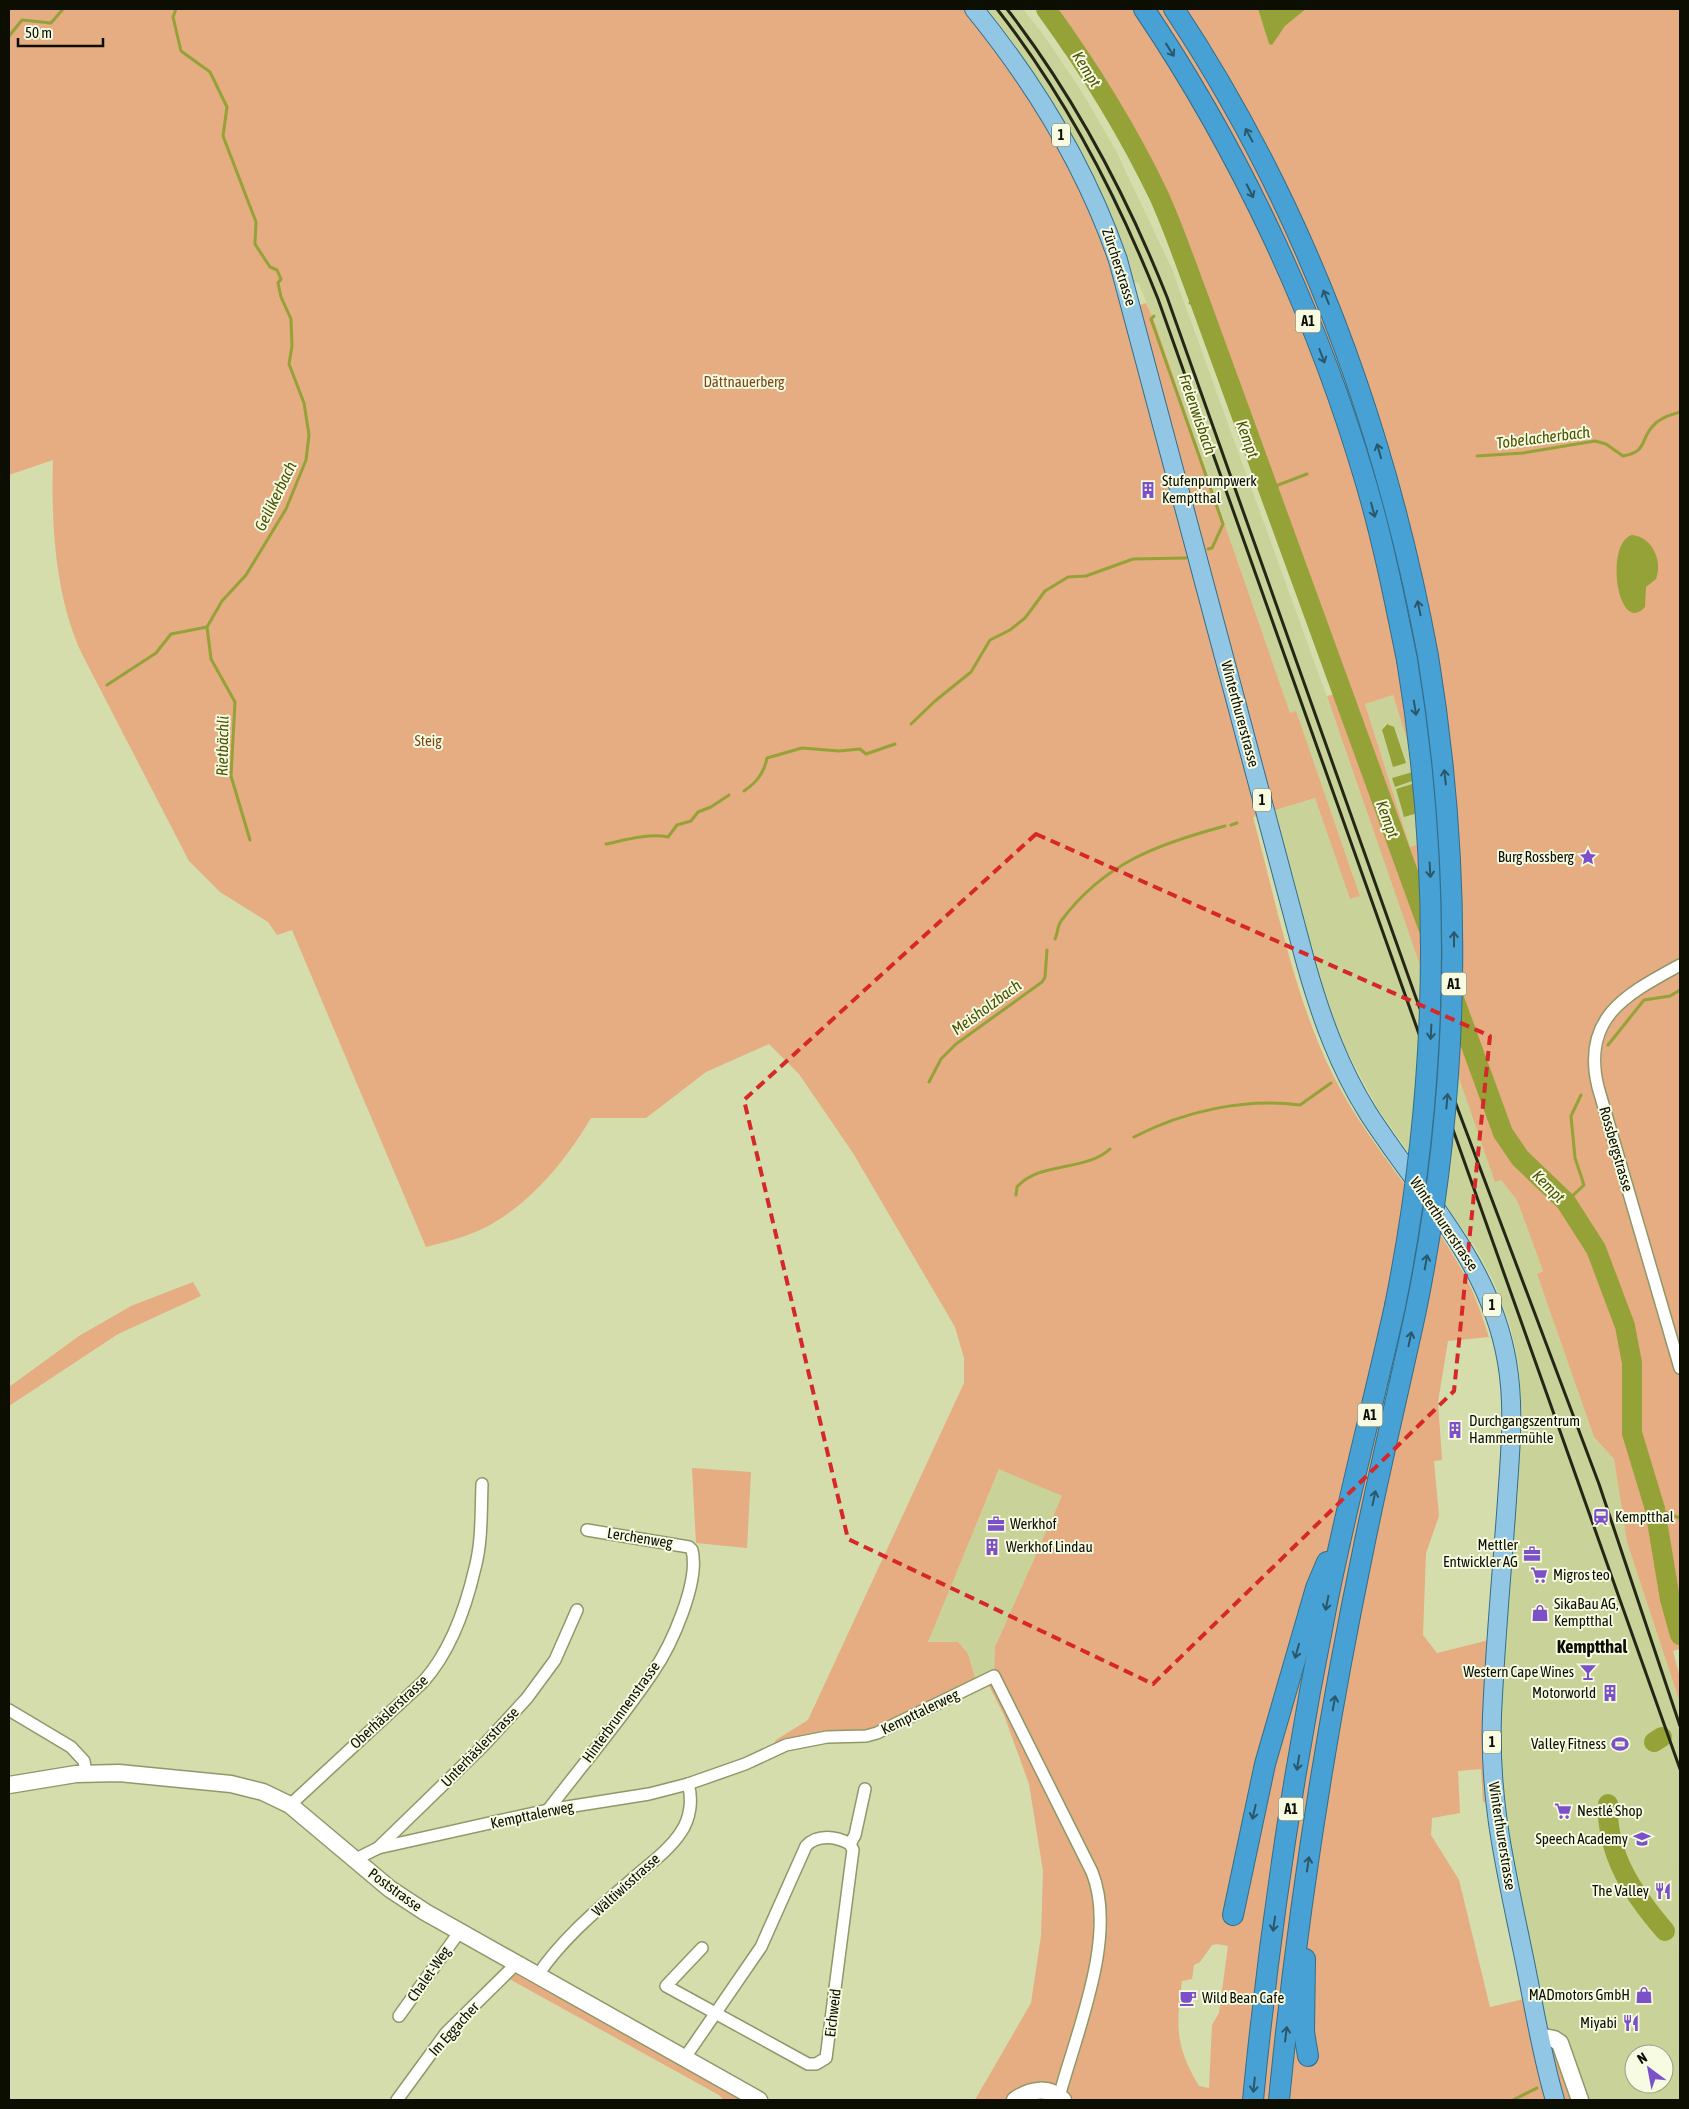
<svg xmlns="http://www.w3.org/2000/svg" width="1689" height="2109" font-family="'Asap Condensed',sans-serif">
<style>
.built{fill:#c9d399;fill-rule:evenodd}
.green{fill:#e6ac82;fill-rule:evenodd}
.water{fill:#94a238}
.lines{fill:none;stroke-linecap:round;stroke-linejoin:round}
.stream{stroke:#94a238;stroke-width:3}
.river{stroke:#94a238;stroke-width:20}
.street-casing{stroke:#909869;stroke-width:14}
.secondary-casing{stroke:#909869;stroke-width:19}
.primary-casing{stroke:#336e8a;stroke-width:20}
.highway-casing{stroke:#336e8a;stroke-width:22}
.street{stroke:#fff;stroke-width:11}
.secondary{stroke:#fff;stroke-width:16}
.primary{stroke:#91c7e5;stroke-width:18}
.highway{stroke:#48a1d4;stroke-width:20}
.rail{stroke:#242715;stroke-width:3}
.highway-bridge-casing{stroke:#336e8a;stroke-width:22;stroke-linecap:butt}
.highway-bridge{stroke:#48a1d4;stroke-width:20}
.oneway{stroke:#2a586a}
.marked{fill:none;stroke:#d62828;stroke-width:4;stroke-dasharray:10 6;stroke-linejoin:round}
.labels{text-anchor:middle;stroke-width:4;stroke-linejoin:round;paint-order:stroke}
.shield{fill:#f6fbe2;stroke:#525544;stroke-width:1}
.shield-label{font-size:14px;font-weight:bold;fill:#0b0e00}
.street-label{font-size:15px;fill:#0b0e00;stroke:#f6fbe2}
.park-label{font-size:15px;fill:#7d4617;stroke:#f6fbe2}
.poi-label{font-size:15px;fill:#0b0e00;stroke:#f6fbe2;text-anchor:start}
.water-label{font-size:16px;font-style:italic;fill:#4a5301;stroke:#f6fbe2}
.quarter-label{font-size:18px;font-weight:bold;fill:#0b0e00;stroke:#f6fbe2}
</style>
<rect width="100%" height="100%" fill="#d4ddab"/>
<!-- built -->
<g class="built">
<path d="M984 9H1023L1045 37 1082 92 1115 149 1172 269 1377 835 1495 1181 1501 1180 1517 1200 1543 1271 1537 1274 1594 1437 1614 1459 1627 1542 1680 1703V2100H1580L1539 2036 1495 1813 1508 1484 1522 1434V1421L1519 1367 1510 1325 1494 1282 1476 1248 1378 1109 1341 1040 1332 1043 1266 813 1315 798 1350 899 1360 896 1296 712 1290 713 1154 320 1138 282 1134 283 1106 205 1088 167 1049 99ZM1634 2054H1664V2084H1634Z"/>
<path d="M1393 695 1438 838 1410 847 1365 704ZM1385 724H1390L1405 763 1393 766 1382 732Z"/>
<polygon points="1000,1468 1062,1496 995,1647 994,1676 977,1684 968,1654 927,1642"/>
</g>
<!-- green -->
<g class="green">
<path d="M9 9H974L1054 122 1133 307 1146 303 1154 320 1290 713 1296 711 1360 896 1350 899 1315 798 1253 817C1276 901 1295 1002 1335 1079 1371 1149 1427 1205 1464 1274 1475 1294 1482 1316 1489 1337L1448 1341 1438 1402 1442 1460 1434 1461 1439 1516 1426 1553 1423 1635 1437 1653 1497 1638 1494 1801 1483 1802 1481 1769 1458 1771 1460 1813 1432 1818 1431 1835 1459 1880 1490 2007 1532 1997 1539 2036 1554 2039 1580 2100H975L1031 2003 1041 1936 1043 1871 1029 1784 1004 1715 986 1680 994 1676 995 1647 1062 1496 999 1469 928 1642H958L968 1654 977 1684 877 1733 771 1751 776 1740 808 1720 964 1383V1358L955 1327 853 1153 799 1074 769 1044 706 1072 646 1118H591C566 1160 530 1205 484 1228 466 1237 445 1242 426 1247L292 930 277 935 268 922 220 892 189 861 82 654C55 596 51 523 53 460L9 475ZM1217 1944 1228 1946 1219 2013 1212 2025 1209 2088 1199 2086C1175 2046 1176 2027 1182 1981L1192 1979 1194 1965 1200 1962 1212 1945Z"/>
<path d="M1040 9H1258L1269 44H1272L1285 26 1306 9H1680V1649L1673 1651 1680 1678V1703L1627 1542 1614 1459 1594 1437 1537 1274 1543 1271 1517 1200 1501 1180 1495 1182 1327 696 1350 691 1266 494 1155 204 1109 115 1045 21ZM1393 695 1438 838 1410 847 1365 704Z"/>
<polygon points="193,1282 201,1296 118,1334 9,1406 9,1387 79,1336 131,1306"/>
<polygon points="692,1468 751,1472 747,1548 696,1543"/>
<polygon points="517,1963 759,2100 724,2100 719,2095 504,1976"/>
</g>
<!-- water -->
<g class="water">
<polygon points="1258,9 1306,9 1285,26 1272,45 1269,44"/>
<path d="M1632 535C1653 537 1663 562 1656 579L1646 587 1645 607C1618 637 1604 543 1632 535Z"/>
<polygon points="1387,724 1394,727 1406,763 1393,767 1382,730"/>
<polygon points="1413,772 1415,780 1395,787 1392,778"/>
<polygon points="1412,784 1421,812 1404,817 1396,789"/>
</g>
<g class="lines">
<!-- stream -->
<g class="stream">
<polyline points="9,36 22,20 51,23 63,9"/>
<polyline points="1190,303 1199,299"/>
<polyline points="1154,316 1151,319 1223,524 1212,548 1208,549"/>
<path d="M1477 456 1523 453 1595 441 1606 444 1623 456C1647 452 1640 441 1652 427 1659 418 1670 415 1680 412"/>
<polyline points="1268,489 1307,474"/>
<polyline points="207,627 211,659 235,702 231,776 250,840"/>
<polyline points="107,685 156,653 171,634 207,627 222,601 246,575 286,509 306,460 309,435 304,403 289,364 292,346 291,319 281,297 278,283 281,279 277,270 270,267 255,244 256,222 223,136 227,107 210,72 181,51 173,17 176,9"/>
<polyline points="911,724 935,701 971,672 990,640 1010,630 1025,618 1045,591 1068,577 1086,576 1133,559 1186,558"/>
<path d="M744 791C757 782 764 773 767 758L802 748 839 751 860 749 866 754 895 744"/>
<polyline points="1231,825 1237,823"/>
<path d="M606 844C625 840 649 833 668 837L677 825 691 821 698 812 711 807 729 795"/>
<path d="M1055 939C1058 933 1057 927 1061 921 1104 863 1158 844 1225 826"/>
<polyline points="1608,1045 1644,1000 1670,996 1680,990"/>
<polyline points="929,1082 941,1059 956,1044 1042,982 1045,977 1047,950"/>
<path d="M1134 1137C1184 1111 1244 1098 1300 1105L1331 1083"/>
<path d="M1016 1195 1017 1187C1040 1161 1085 1172 1110 1149"/>
<polyline points="1566,1202 1584,1185 1575,1158 1571,1116 1581,1095"/>
<polyline points="1655,1509 1680,1518"/>
<polyline points="1513,2100 1537,2088"/>
</g>
<!-- river -->
<g class="river">
<path d="M1046 9C1089 68 1127 129 1159 196 1174 229 1186 265 1199 299L1503 1133 1520 1158 1566 1202 1596 1249 1625 1326 1632 1363V1433L1655 1509 1670 1599 1680 1635"/>
<polyline points="1654,1742 1662,1737"/>
<path d="M1608 1804C1606 1855 1634 1895 1665 1931"/>
</g>
<!-- street casing -->
<g class="street-casing">
<g id="street">
<path d="M1680 965C1627 994 1581 1017 1598 1087L1680 1368"/>
<polyline points="9,1710 71,1747 84,1761 86,1773"/>
<path d="M290 1805 423 1682C450 1652 466 1607 475 1568 482 1542 481 1512 482 1484"/>
<path d="M548 1810C583 1764 621 1720 653 1672 671 1646 700 1582 692 1550L689 1547 587 1530"/>
<path d="M378 1848 548 1810 649 1794 688 1784 745 1764 786 1745 827 1737 866 1736 877 1733 994 1676 1092 1872C1118 1936 1076 2033 1059 2097"/>
<polyline points="354,1860 378,1848 484,1745 527,1698 555,1660 577,1610"/>
<polyline points="702,1948 666,1986 808,2064 816,2064 826,2058 852,1857 853,1850 850,1844 855,1835 865,1789"/>
<path d="M538 1975C563 1937 603 1905 637 1875 652 1862 670 1849 681 1832 690 1819 693 1800 688 1784"/>
<polyline points="399,2016 460,1931"/>
<path d="M684 2059 761 1947 806 1846C817 1834 836 1836 850 1844"/>
<polyline points="397,2100 446,2033 517,1963"/>
</g>
</g>
<!-- secondary casing -->
<g class="secondary-casing">
<g id="secondary">
<polyline points="9,1785 76,1774 119,1773 231,1784 263,1792 290,1805 390,1889 425,1912 759,2100"/>
<polyline points="1539,2036 1554,2039 1560,2043 1580,2100"/>
<path d="M1015 2100C1031 2089 1049 2086 1063 2100"/>
</g>
</g>
<!-- primary casing -->
<g class="primary-casing">
<path id="primary" d="M974 9C1036 85 1086 168 1118 260L1306 964C1321 1017 1339 1067 1368 1113 1421 1196 1490 1261 1507 1362 1515 1408 1510 1454 1507 1500 1502 1572 1495 1644 1492 1716 1489 1801 1505 1866 1522 1948 1533 1999 1540 2050 1555 2100"/>
</g>
<!-- highway casing -->
<g class="highway-casing">
<g id="highway">
<path d="M1144 9C1241 153 1317 316 1366 483 1383 541 1395 601 1407 660"/>
<path d="M1174 9C1304 205 1385 425 1428 656"/>
<polyline points="1233,1915 1265,1764 1316,1588 1327,1562"/>
<polyline points="1305,1959 1304,2032 1308,2056"/>
<path d="M1253 2100C1269 1934 1294 1767 1327 1603 1347 1503 1373 1405 1395 1306"/>
<path d="M1279 2100C1297 1914 1326 1729 1364 1546 1380 1467 1399 1389 1416 1310"/>
</g>
</g>
<!-- street -->
<use href="#street" class="street"/>
<!-- secondary -->
<use href="#secondary" class="secondary"/>
<!-- primary -->
<use href="#primary" class="primary"/>
<!-- highway -->
<use href="#highway" class="highway"/>
<!-- rail -->
<g class="rail">
<path d="M997 9C1066 97 1117 196 1158 299L1680 1769"/>
<path d="M1007 9C1074 96 1126 194 1167 297L1416 998 1599 1484 1680 1726"/>
</g>
<!-- highway-bridge casing -->
<g class="highway-bridge-casing">
<g id="highway-bridge">
<path d="M1395 1306C1438 1092 1443 876 1407 660"/>
<path d="M1416 1310C1460 1093 1464 875 1428 656"/>
</g>
</g>
<!-- highway-bridge -->
<use href="#highway-bridge" class="highway-bridge"/>
</g>
<!-- one-way arrows -->
<defs><path id="oneway-shaft" d="M-6 0H5M1.5-3L5.5 0L1.5 3" fill="none" stroke-width="1.6" stroke-linecap="round" stroke-linejoin="round" transform="scale(1.25)"/></defs>
<g class="oneway">
<use href="#oneway-shaft" transform="translate(1170 50) rotate(58)"/>
<use href="#oneway-shaft" transform="translate(1249 135) rotate(-118)"/>
<use href="#oneway-shaft" transform="translate(1250 191) rotate(63)"/>
<use href="#oneway-shaft" transform="translate(1326 297) rotate(-112)"/>
<use href="#oneway-shaft" transform="translate(1322 356) rotate(69)"/>
<use href="#oneway-shaft" transform="translate(1379 451) rotate(-106)"/>
<use href="#oneway-shaft" transform="translate(1373 510) rotate(75)"/>
<use href="#oneway-shaft" transform="translate(1419 608) rotate(-102)"/>
<use href="#oneway-shaft" transform="translate(1415 708) rotate(81)"/>
<use href="#oneway-shaft" transform="translate(1445 777) rotate(-96)"/>
<use href="#oneway-shaft" transform="translate(1430 870) rotate(87)"/>
<use href="#oneway-shaft" transform="translate(1454 939) rotate(-90)"/>
<use href="#oneway-shaft" transform="translate(1431 1032) rotate(93)"/>
<use href="#oneway-shaft" transform="translate(1447 1101) rotate(-85)"/>
<use href="#oneway-shaft" transform="translate(1426 1262) rotate(-80)"/>
<use href="#oneway-shaft" transform="translate(1410 1339) rotate(-78)"/>
<use href="#oneway-shaft" transform="translate(1374 1498) rotate(-78)"/>
<use href="#oneway-shaft" transform="translate(1327 1603) rotate(101)"/>
<use href="#oneway-shaft" transform="translate(1297 1651) rotate(106)"/>
<use href="#oneway-shaft" transform="translate(1334 1703) rotate(-80)"/>
<use href="#oneway-shaft" transform="translate(1298 1763) rotate(99)"/>
<use href="#oneway-shaft" transform="translate(1254 1812) rotate(103)"/>
<use href="#oneway-shaft" transform="translate(1308 1864) rotate(-82)"/>
<use href="#oneway-shaft" transform="translate(1274 1924) rotate(98)"/>
<use href="#oneway-shaft" transform="translate(1286 2034) rotate(-83)"/>
<use href="#oneway-shaft" transform="translate(1254 2085) rotate(96)"/>
</g>
<!-- marked area -->
<path class="marked" d="M1036 834 1490 1036 1454 1391 1153 1684 848 1539 744 1100Z"/>
<!-- icons -->
<defs>
<g id="building-bare" transform="scale(1.35)"><path d="M-4-6H4V6H1V3H-1V6H-4ZM-2.5-4.3h1.7v1.8h-1.7ZM.8-4.3h1.7v1.8H.8ZM-2.5-1h1.7V.8h-1.7ZM.8-1h1.7V.8H.8Z" fill="#7b50c9" stroke="#f6fbe2" stroke-width="2.5" paint-order="stroke"/></g>
<g id="sight-bare" transform="scale(1.35)"><path d="M0-6L1.8-2.2L6-1.7L2.9 1.2L3.7 5.4L0 3.3L-3.7 5.4L-2.9 1.2L-6-1.7L-1.8-2.2Z" fill="#7b50c9" stroke="#f6fbe2" stroke-width="2.5" paint-order="stroke"/></g>
<g id="station-bare" transform="scale(1.35)"><path d="M-3-6H3Q5-6 5-4V2Q5 4 3 4L4.5 6H3L1.5 4h-3L-3 6H-4.5L-3 4Q-5 4-5 2V-4Q-5-6-3-6ZM-3.5-4v3h7v-3ZM-3.5 1v1.5H-2V1ZM2 1v1.5H3.5V1Z" fill="#7b50c9" stroke="#f6fbe2" stroke-width="2.5" paint-order="stroke"/></g>
<g id="office-bare" transform="scale(1.35)"><path d="M-6-3h4V-5.5h4V-3h4V5H-6ZM-1-4.5V-3h2v-1.5ZM-6 0V1H6V0Z" fill="#7b50c9" stroke="#f6fbe2" stroke-width="2.5" paint-order="stroke"/></g>
<g id="supermarket-bare" transform="scale(1.35)"><path d="M-6-5.5h2.5l.6 2H6L4.5 2H-2.5L-4.4-4H-6ZM-1.5 3.2a1.3 1.3 0 1 0 .1 0ZM3 3.2a1.3 1.3 0 1 0 .1 0Z" fill="#7b50c9" stroke="#f6fbe2" stroke-width="2.5" paint-order="stroke"/></g>
<g id="shop-bare" transform="scale(1.35)"><path d="M-5-2.5h2.3a2.7 3.5 0 0 1 5.4 0H5L5.5 6h-11ZM-1.5-2.5h3a1.5 2.3 0 0 0-3 0Z" fill="#7b50c9" stroke="#f6fbe2" stroke-width="2.5" paint-order="stroke"/></g>
<g id="bar-bare" transform="scale(1.35)"><path d="M-6-5H6L.8 .8V4.5H3.5V6h-7V4.5H-.8V.8Z" fill="#7b50c9" stroke="#f6fbe2" stroke-width="2.5" paint-order="stroke"/></g>
<g id="stadium-bare" transform="scale(1.35)"><path d="M0-5a6.5 5 0 1 0 0 10a6.5 5 0 1 0 0-10ZM-3.5-1.8h7v3.6h-7Z" fill="#7b50c9" stroke="#f6fbe2" stroke-width="2.5" paint-order="stroke"/></g>
<g id="school-bare" transform="scale(1.35)"><path d="M0-5L7-2L0 1L-7-2ZM-4 1L0 2.5L4 1V4Q0 6-4 4Z" fill="#7b50c9" stroke="#f6fbe2" stroke-width="2.5" paint-order="stroke"/></g>
<g id="restaurant-bare" transform="scale(1.35)"><path d="M-5-6h1v4h1v-4h1v4h1v-4h1v5L-1.5 .5V6h-2V.5L-5-1ZM5-6V6H3V1.5H1.5Q1.5-4 5-6Z" fill="#7b50c9" stroke="#f6fbe2" stroke-width="2.5" paint-order="stroke"/></g>
<g id="cafe-bare" transform="scale(1.35)"><path d="M-5.5-4.5H6V0H3Q3 3.5 0 3.5H-2.5Q-5.5 3.5-5.5 0ZM3-3.2v2h1.7v-2ZM-6 4.5H4V6H-6Z" fill="#7b50c9" stroke="#f6fbe2" stroke-width="2.5" paint-order="stroke"/></g>
</defs>
<g fill-rule="evenodd">
<use href="#building-bare" x="1148" y="490"/>
<use href="#sight-bare" x="1588" y="857"/>
<use href="#building-bare" x="1455" y="1430"/>
<use href="#station-bare" x="1601" y="1517"/>
<use href="#office-bare" x="996" y="1524"/>
<use href="#building-bare" x="992" y="1547"/>
<use href="#office-bare" x="1532" y="1554"/>
<use href="#supermarket-bare" x="1539" y="1575"/>
<use href="#shop-bare" x="1540" y="1613"/>
<use href="#bar-bare" x="1588" y="1672"/>
<use href="#building-bare" x="1610" y="1693"/>
<use href="#stadium-bare" x="1620" y="1744"/>
<use href="#supermarket-bare" x="1563" y="1811"/>
<use href="#school-bare" x="1642" y="1839"/>
<use href="#restaurant-bare" x="1663" y="1891"/>
<use href="#shop-bare" x="1644" y="1995"/>
<use href="#cafe-bare" x="1188" y="1998"/>
<use href="#restaurant-bare" x="1631" y="2023"/>
</g>
<g class="labels">
<!-- shield labels -->
<g class="shield">
<rect x="1052" y="123.5" width="18" height="23" rx="4"/>
<rect x="1295.5" y="309.5" width="25" height="23" rx="4"/>
<rect x="1253" y="788.5" width="18" height="23" rx="4"/>
<rect x="1441.5" y="972.5" width="25" height="23" rx="4"/>
<rect x="1483" y="1293.5" width="18" height="23" rx="4"/>
<rect x="1357.5" y="1403.5" width="25" height="23" rx="4"/>
<rect x="1483" y="1730.5" width="18" height="23" rx="4"/>
<rect x="1278.5" y="1797.5" width="25" height="23" rx="4"/>
</g>
<g class="shield-label">
<text x="1061" y="140">1</text>
<text x="1308" y="326">A1</text>
<text x="1262" y="805">1</text>
<text x="1454" y="989">A1</text>
<text x="1492" y="1310">1</text>
<text x="1370" y="1420">A1</text>
<text x="1492" y="1747">1</text>
<text x="1291" y="1814">A1</text>
</g>
<!-- street labels -->
<g class="street-label">
<text transform="translate(1119 267) rotate(72)" y="5">Zürcherstrasse</text>
<text transform="translate(1240 714) rotate(75)" y="5">Winterthurerstrasse</text>
<text transform="translate(1616 1149) rotate(74)" y="5">Rossbergstrasse</text>
<text transform="translate(1444 1224) rotate(56)" y="5">Winterthurerstrasse</text>
<text transform="translate(640 1538) rotate(9)" y="5">Lerchenweg</text>
<text transform="translate(389 1712) rotate(-43)" y="5">Oberhäslerstrasse</text>
<text transform="translate(621 1712) rotate(-54)" y="5">Hinterbrunnenstrasse</text>
<text transform="translate(920 1712) rotate(-26)" y="5">Kempttalerweg</text>
<text transform="translate(480 1747) rotate(-46)" y="5">Unterhäslerstrasse</text>
<text transform="translate(532 1815) rotate(-12)" y="5">Kempttalerweg</text>
<text transform="translate(1502 1836) rotate(81)" y="5">Winterthurerstrasse</text>
<text transform="translate(626 1885) rotate(-42)" y="5">Wältiwisstrasse</text>
<text transform="translate(395 1890) rotate(36)" y="5">Poststrasse</text>
<text transform="translate(429 1974) rotate(-55)" y="5">Chalet-Weg</text>
<text transform="translate(833 2013) rotate(-83)" y="5">Eichweid</text>
<text transform="translate(454 2029) rotate(-48)" y="5">Im Eggacher</text>
</g>
<!-- park labels -->
<g class="park-label">
<text x="744" y="387">Dättnauerberg</text>
<text x="428" y="746">Steig</text>
</g>
<!-- poi labels -->
<g class="poi-label">
<text x="1162" y="486">Stufenpumpwerk<tspan x="1162" dy="17">Kemptthal</tspan></text>
<text x="1574" y="862" text-anchor="end">Burg Rossberg</text>
<text x="1469" y="1426">Durchgangszentrum<tspan x="1469" dy="17">Hammermühle</tspan></text>
<text x="1615" y="1522">Kemptthal</text>
<text x="1010" y="1529">Werkhof</text>
<text x="1518" y="1550" text-anchor="end">Mettler<tspan x="1518" dy="17">Entwickler AG</tspan></text>
<text x="1006" y="1552">Werkhof Lindau</text>
<text x="1553" y="1580">Migros teo</text>
<text x="1554" y="1609">SikaBau AG,<tspan x="1554" dy="17">Kemptthal</tspan></text>
<text x="1574" y="1677" text-anchor="end">Western Cape Wines</text>
<text x="1596" y="1698" text-anchor="end">Motorworld</text>
<text x="1606" y="1749" text-anchor="end">Valley Fitness</text>
<text x="1577" y="1816">Nestlé Shop</text>
<text x="1628" y="1844" text-anchor="end">Speech Academy</text>
<text x="1649" y="1896" text-anchor="end">The Valley</text>
<text x="1630" y="2000" text-anchor="end">MADmotors GmbH</text>
<text x="1202" y="2003">Wild Bean Cafe</text>
<text x="1617" y="2028" text-anchor="end">Miyabi</text>
</g>
<!-- water labels -->
<g class="water-label">
<text transform="translate(1087 69) rotate(58)" y="6">Kempt</text>
<text transform="translate(1198 414) rotate(71)" y="6">Freienwisbach</text>
<text transform="translate(1543 437) rotate(-7)" y="6">Tobelacherbach</text>
<text transform="translate(1248 439) rotate(70)" y="6">Kempt</text>
<text transform="translate(275 496) rotate(-64)" y="6">Geilikerbach</text>
<text transform="translate(222 746) rotate(-89)" y="6">Rietbächli</text>
<text transform="translate(1388 819) rotate(70)" y="6">Kempt</text>
<text transform="translate(986 1007) rotate(-36)" y="6">Meisholzbach</text>
<text transform="translate(1549 1186) rotate(45)" y="6">Kempt</text>
</g>
<!-- quarter labels -->
<g class="quarter-label">
<text x="1592" y="1653">Kemptthal</text>
</g>
</g>
<!-- border -->
<rect width="1689" height="2109" fill="none" stroke="#0b0e00" stroke-width="20"/>
<!-- north arrow -->
<g transform="translate(1649 2069) rotate(328)"><circle r="24" fill="#f6fbe2" stroke="#989c88"/>
<path d="M0-4L9 19L0 12L-9 19Z" fill="#7b50c9"/>
<text y="-8" font-size="14" font-weight="bold" text-anchor="middle" fill="#0b0e00">N</text>
</g>
<!-- scale -->
<path d="M18 38v8h85v-8" fill="none" stroke="#0b0e00" stroke-width="2.5"/>
<text x="25" y="38" font-size="15" fill="#0b0e00" stroke="#f6fbe2" stroke-width="4" paint-order="stroke">50 m</text>
</svg>
